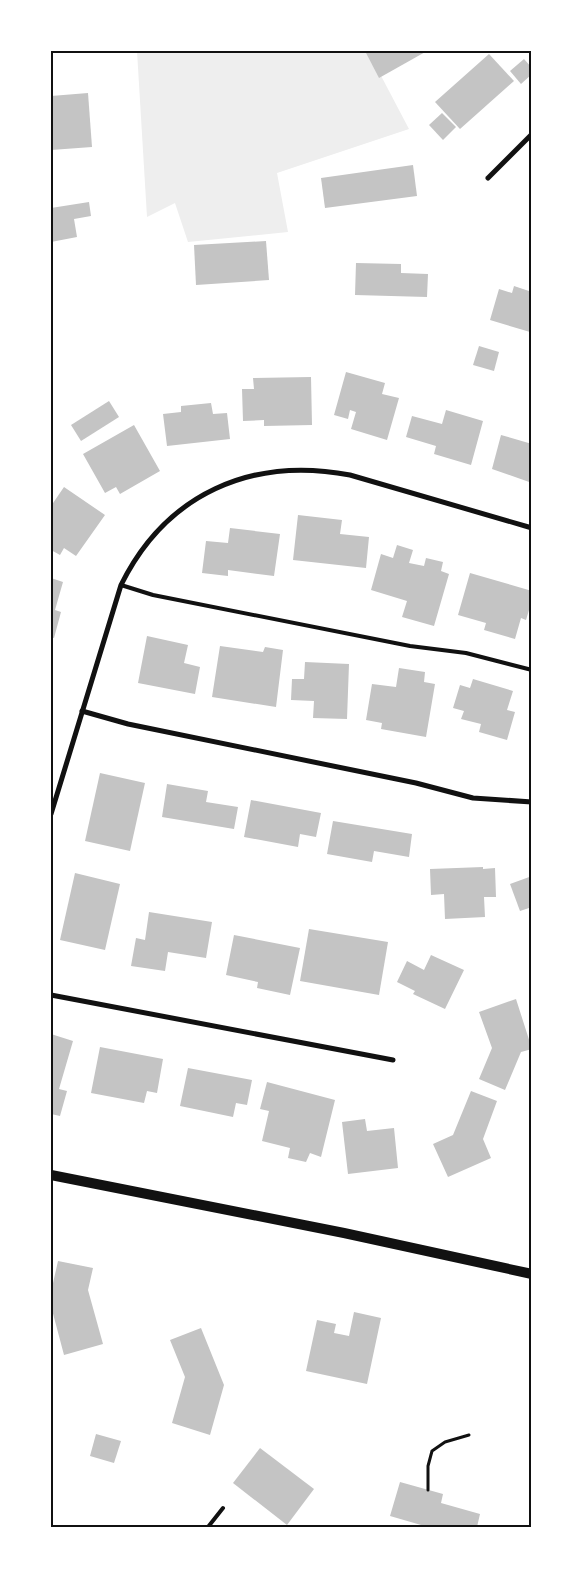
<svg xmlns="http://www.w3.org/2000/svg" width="583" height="1578" font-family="'Golos Text',sans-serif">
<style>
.green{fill:#eee}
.building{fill:#c4c4c4}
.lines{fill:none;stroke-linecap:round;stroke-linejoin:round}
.path{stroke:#111;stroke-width:3}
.service{stroke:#111;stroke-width:4}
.minor{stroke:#111;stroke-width:5}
.secondary{stroke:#111;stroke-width:10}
.neatline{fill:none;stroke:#111;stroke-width:2}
</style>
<rect width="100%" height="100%" fill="#fff"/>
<!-- green -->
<polygon class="green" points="137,51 368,51 409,129 277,173 288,232 188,242 175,203 147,217"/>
<!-- building -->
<g class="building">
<polygon points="365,51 427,51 379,78"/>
<polygon points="489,54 514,81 460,129 435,102"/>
<polygon points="524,59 532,68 532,74 521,84 510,71"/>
<polygon points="88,93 92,147 51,150 51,96"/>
<polygon points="442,113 456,127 443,140 429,125"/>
<polygon points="413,165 417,196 325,208 321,178"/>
<polygon points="89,202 91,216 74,219 77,237 51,242 51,208"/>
<polygon points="266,241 269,280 196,285 194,245"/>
<polygon points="356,263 401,264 401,273 428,274 427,297 355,295"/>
<polygon points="514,286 532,292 530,332 490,320 499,289 512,293"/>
<polygon points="479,346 499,352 494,371 473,365"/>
<polygon points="346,372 385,383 382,394 399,398 387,440 351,429 356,412 350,410 348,419 334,415"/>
<polygon points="311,377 312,425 264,426 264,420 243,421 242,389 254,389 253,378"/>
<polygon points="109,401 119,417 81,441 71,425"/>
<polygon points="211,403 213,414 227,413 230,439 167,446 163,414 181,412 181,406"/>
<polygon points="446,410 483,421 471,465 434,454 436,446 406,437 412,416 442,424"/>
<polygon points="134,425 160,471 120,494 116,487 105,493 83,454"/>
<polygon points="501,435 532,444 532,483 492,469"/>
<polygon points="64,487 105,515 76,556 64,548 60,555 51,550 51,506"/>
<polygon points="298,515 342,520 340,534 369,537 366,568 293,560"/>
<polygon points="230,528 280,534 274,576 228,570 228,576 202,573 206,541 228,543"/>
<polygon points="397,545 413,550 409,563 424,566 426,558 443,562 441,571 449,574 434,626 402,617 407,601 371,590 381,554 393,558"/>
<polygon points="470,573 532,591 532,600 526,620 521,618 515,639 484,630 486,623 458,615"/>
<polygon points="51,578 63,582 55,610 61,612 54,638 51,637"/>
<polygon points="147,636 188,645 184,663 200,667 195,694 138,683"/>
<polygon points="220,646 263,652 265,647 283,650 276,707 212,697"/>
<polygon points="305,662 349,664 347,719 313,718 314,701 291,700 292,679 304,679"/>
<polygon points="399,668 425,672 424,682 435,684 426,737 381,729 382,723 366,720 372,684 396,687"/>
<polygon points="473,679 513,691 507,710 515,712 507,740 479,732 481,724 461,719 464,711 453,708 460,685 470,688"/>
<polygon points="100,773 145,783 130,851 85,841"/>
<polygon points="167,784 208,791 206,802 238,807 234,829 162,817"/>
<polygon points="251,800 321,813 316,837 300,834 298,847 244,837"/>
<polygon points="333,821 412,834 409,857 374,851 372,862 327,854"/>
<polygon points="483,867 483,869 495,868 496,897 484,897 485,917 445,919 444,894 431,895 430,869"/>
<polygon points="75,873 120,884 105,950 60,940"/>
<polygon points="532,876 532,907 520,911 510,884"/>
<polygon points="149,912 212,922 206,958 168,952 165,971 131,966 136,938 145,940"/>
<polygon points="309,929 388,942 379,995 300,981"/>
<polygon points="234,935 300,948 290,995 257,988 258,982 226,975"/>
<polygon points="431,955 464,970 445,1009 413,994 415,991 397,982 407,961 424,970"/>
<polygon points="516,999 532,1049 521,1052 505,1090 479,1079 492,1048 479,1012"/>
<polygon points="51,1034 73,1041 59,1089 67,1091 60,1116 51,1114"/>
<polygon points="100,1047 163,1059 157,1093 147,1091 144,1103 91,1093"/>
<polygon points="188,1068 252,1080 247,1105 236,1103 233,1117 180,1106"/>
<polygon points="267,1082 335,1100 321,1157 310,1153 306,1162 288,1158 290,1148 262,1141 269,1111 260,1109"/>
<polygon points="471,1091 497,1101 483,1139 491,1158 448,1177 433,1144 453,1135"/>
<polygon points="365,1119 367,1131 394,1128 398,1168 348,1174 342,1122"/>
<polygon points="58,1261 93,1268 88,1290 103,1344 64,1355 51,1306 51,1292"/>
<polygon points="354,1312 381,1318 367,1384 306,1371 317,1320 336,1324 334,1333 349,1336"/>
<polygon points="201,1328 224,1385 210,1435 172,1423 185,1377 170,1340"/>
<polygon points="96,1434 121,1441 114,1463 90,1456"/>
<polygon points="260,1448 314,1489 287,1525 233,1483"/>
<polygon points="400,1482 443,1494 441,1503 480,1514 477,1527 428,1527 390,1516"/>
</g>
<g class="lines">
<!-- path -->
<polyline class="path" points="428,1490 428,1466 432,1451 445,1442 469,1435"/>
<!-- service -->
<g class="service">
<polyline points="121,585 153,595 410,646 466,653 532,670"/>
<polyline points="208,1527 223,1508"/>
</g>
<!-- minor -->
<g class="minor">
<polyline points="488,178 532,134"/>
<polyline points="82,711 128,724 416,783 473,798 532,802"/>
<path d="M51 814 121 585C166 494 251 456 350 475L532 528"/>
<polyline points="51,995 393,1060"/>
</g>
<!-- secondary -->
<polyline class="secondary" points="51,1175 344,1233 532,1274"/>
</g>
<!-- border -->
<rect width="583" height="1578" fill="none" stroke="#ffffff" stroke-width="105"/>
<rect x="52" y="52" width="478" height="1474" class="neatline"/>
</svg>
